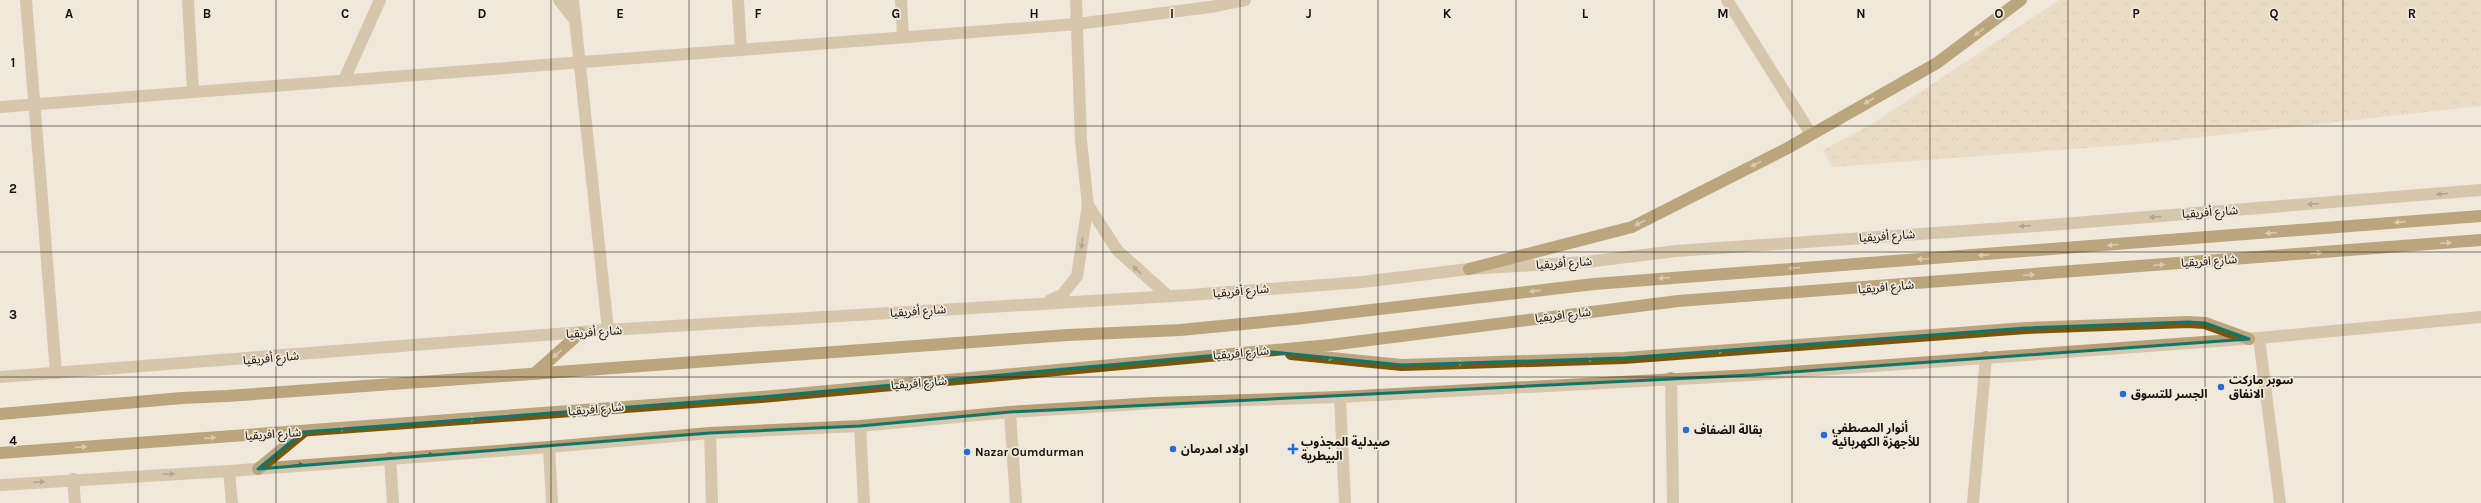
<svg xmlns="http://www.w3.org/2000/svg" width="2481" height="503" font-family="Karla,'Noto Sans Arabic',sans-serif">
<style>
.park{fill:url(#park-crowns)}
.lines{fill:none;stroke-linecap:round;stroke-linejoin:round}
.minor{stroke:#b79e73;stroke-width:12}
.tertiary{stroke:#b79e73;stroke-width:12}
.trunk{stroke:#78560c;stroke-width:12}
.oneway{fill:#baa67d}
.oneway2{fill:#64563e}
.marked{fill:none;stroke:#0f766e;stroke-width:3;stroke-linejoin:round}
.grid{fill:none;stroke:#120f0a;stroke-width:1;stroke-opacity:0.55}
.poi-dot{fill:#246cd8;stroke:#f0e8da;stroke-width:1.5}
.labels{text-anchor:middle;stroke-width:3.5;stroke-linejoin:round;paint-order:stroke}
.street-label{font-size:12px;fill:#120f0a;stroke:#f0e8da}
.poi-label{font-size:12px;font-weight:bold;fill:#120f0a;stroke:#f0e8da;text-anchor:start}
.grid-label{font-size:13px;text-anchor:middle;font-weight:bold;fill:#120f0a;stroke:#f0e8da;stroke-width:3.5;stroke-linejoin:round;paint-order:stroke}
</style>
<defs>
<pattern id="park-crowns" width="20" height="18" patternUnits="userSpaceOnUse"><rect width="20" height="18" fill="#e5d0ac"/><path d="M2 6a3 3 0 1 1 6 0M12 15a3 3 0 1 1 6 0" fill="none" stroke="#c3b193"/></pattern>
</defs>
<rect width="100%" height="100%" fill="#f0e8da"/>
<!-- park -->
<polygon class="park" points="2059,0 2481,0 2481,106 2140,144 1832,167 1823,150 1872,124"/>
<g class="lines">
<!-- minor -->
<g class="minor">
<polyline points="26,0 56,373"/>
<polyline points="188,0 193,91"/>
<polyline points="559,0 574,19"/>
<polyline points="573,0 608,330"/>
<polyline points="738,0 741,50"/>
<polyline points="901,0 903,37"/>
<polyline points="1727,0 1811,134"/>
<polyline points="344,80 380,0"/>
<polyline points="0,107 1077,24 1210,7 1245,0"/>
<polyline points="2259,338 2280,503"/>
<polyline points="1671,378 1673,503"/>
<polyline points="1340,397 1345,503"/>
<polyline points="1010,412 1016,503"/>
<polyline points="860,426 864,503"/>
<polyline points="710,433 712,503"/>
<polyline points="549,447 552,503"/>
<polyline points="390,458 393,503"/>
<polyline points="229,471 232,503"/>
<polyline points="73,479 75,503"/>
<polyline points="1973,503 1986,357"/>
</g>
<!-- tertiary -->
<g class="tertiary">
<polyline points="1088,205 1117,250 1167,295"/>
<polyline points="1050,300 1062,295 1077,276 1088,205 1081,141 1076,0"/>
<polyline points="0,377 608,330 1189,295 1362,282 1469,269 1586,262 1676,251 2049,225 2481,190"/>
<polyline points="0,485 229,471 549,447 710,433 860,426 1010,412 1154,403 1340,397 1752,375 2259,338 2481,317"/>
</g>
<!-- trunk -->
<g class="trunk">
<polyline points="1469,269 1632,227 1786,149 1937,63 2021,0"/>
<polyline points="1291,354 1402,365 1624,358 2026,328 2188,322 2205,323 2249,339"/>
<polyline points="534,374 580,333"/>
<polyline points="0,414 182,398 227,396 1068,335 1180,330 1294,319 1594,284 2481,216"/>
<polyline points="0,453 761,397 1330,345 1678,301 2481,240"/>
<polyline points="258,469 303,432"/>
</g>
</g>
<!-- one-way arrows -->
<defs><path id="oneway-solid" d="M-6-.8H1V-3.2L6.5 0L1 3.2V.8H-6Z"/></defs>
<g class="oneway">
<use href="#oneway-solid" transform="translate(1979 32) rotate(143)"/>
<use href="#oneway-solid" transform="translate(1869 101) rotate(150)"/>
<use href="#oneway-solid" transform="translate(1756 164) rotate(153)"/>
<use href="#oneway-solid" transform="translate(2400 222) rotate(175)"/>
<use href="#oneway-solid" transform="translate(1640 223) rotate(153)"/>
<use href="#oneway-solid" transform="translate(2271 233) rotate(175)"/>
<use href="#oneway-solid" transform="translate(2446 243) rotate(-4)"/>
<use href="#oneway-solid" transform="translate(2113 245) rotate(175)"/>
<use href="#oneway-solid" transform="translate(2316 253) rotate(-4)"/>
<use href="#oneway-solid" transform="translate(1984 255) rotate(175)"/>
<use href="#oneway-solid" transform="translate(1923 259) rotate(177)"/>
<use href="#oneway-solid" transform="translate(2159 265) rotate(-4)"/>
<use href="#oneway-solid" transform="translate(1794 268) rotate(176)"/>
<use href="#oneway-solid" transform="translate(2029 275) rotate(-4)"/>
<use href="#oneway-solid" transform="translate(1664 278) rotate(176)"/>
<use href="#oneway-solid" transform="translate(1535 291) rotate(173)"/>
<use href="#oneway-solid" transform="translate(1718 351) rotate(-4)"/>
<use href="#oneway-solid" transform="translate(557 354) rotate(138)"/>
<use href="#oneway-solid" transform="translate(1328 358) rotate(6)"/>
<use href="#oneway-solid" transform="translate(1588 359) rotate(-2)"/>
<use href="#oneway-solid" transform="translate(1458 363) rotate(-2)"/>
<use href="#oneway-solid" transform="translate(470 419) rotate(-5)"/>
<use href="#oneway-solid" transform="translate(340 429) rotate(-4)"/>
<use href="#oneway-solid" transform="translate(210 438) rotate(-4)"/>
<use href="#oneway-solid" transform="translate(81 447) rotate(-4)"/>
</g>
<g class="oneway2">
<use href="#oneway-solid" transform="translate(2442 194) rotate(175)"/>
<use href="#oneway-solid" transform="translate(2313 204) rotate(176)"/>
<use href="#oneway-solid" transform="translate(2155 217) rotate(176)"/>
<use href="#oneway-solid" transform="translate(2025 226) rotate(176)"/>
<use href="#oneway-solid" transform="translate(1082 243) rotate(98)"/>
<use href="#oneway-solid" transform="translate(1137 270) rotate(-136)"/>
<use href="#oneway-solid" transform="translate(428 455) rotate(-4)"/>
<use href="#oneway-solid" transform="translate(298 465) rotate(-5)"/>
<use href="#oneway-solid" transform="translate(169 474) rotate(-3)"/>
<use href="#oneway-solid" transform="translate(39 482) rotate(-4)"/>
</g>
<!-- marked area -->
<path d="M0 0H2481V503H0ZM2188 322 2205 323 2249 339 1752 375 1010 412 860 426 710 433 258 469 303 432 761 397 1262 351 1402 365 1624 358 2026 328Z" fill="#f0e8da" fill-opacity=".55" fill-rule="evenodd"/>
<path class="marked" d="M2188 322 2205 323 2249 339 1752 375 1010 412 860 426 710 433 258 469 303 432 761 397 1262 351 1402 365 1624 358 2026 328Z"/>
<!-- grid -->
<path class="grid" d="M138 0V503M276 0V503M414 0V503M551 0V503M689 0V503M827 0V503M965 0V503M1103 0V503M1240 0V503M1378 0V503M1516 0V503M1654 0V503M1792 0V503M1930 0V503M2068 0V503M2205 0V503M2343 0V503M0 126H2481M0 252H2481M0 377H2481"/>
<!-- markers -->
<g class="poi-dot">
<circle cx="2221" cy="387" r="4"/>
<circle cx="2123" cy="394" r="4"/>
<circle cx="1686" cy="430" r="4"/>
<circle cx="1824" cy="435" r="4"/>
<circle cx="1173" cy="449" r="4"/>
<path d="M1291 443h4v4h4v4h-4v4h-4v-4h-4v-4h4z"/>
<circle cx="967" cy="452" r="4"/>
</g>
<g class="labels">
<!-- street labels -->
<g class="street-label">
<text transform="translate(2210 212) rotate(-4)" y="4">شارع أفريقيا</text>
<text transform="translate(1887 236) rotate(-4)" y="4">شارع أفريقيا</text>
<text transform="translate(2209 261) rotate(-4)" y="4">شارع افريقيا</text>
<text transform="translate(1564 263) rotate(-4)" y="4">شارع أفريقيا</text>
<text transform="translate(1886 287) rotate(-5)" y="4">شارع افريقيا</text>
<text transform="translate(1241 291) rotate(-5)" y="4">شارع أفريقيا</text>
<text transform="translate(918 311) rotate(-4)" y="4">شارع أفريقيا</text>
<text transform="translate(1563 315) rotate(-7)" y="4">شارع افريقيا</text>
<text transform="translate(594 332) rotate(-4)" y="4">شارع أفريقيا</text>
<text transform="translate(1241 353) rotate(-5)" y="4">شارع افريقيا</text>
<text transform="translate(271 358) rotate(-5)" y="4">شارع أفريقيا</text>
<text transform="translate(919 383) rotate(-5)" y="4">شارع افريقيا</text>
<text transform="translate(596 409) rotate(-5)" y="4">شارع افريقيا</text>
<text transform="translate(273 434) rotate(-4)" y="4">شارع افريقيا</text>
</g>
<!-- poi labels -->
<g class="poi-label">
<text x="2229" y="384">سوبر ماركت<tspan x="2229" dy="14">الانفاق</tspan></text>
<text x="2131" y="398">الجسر للتسوق</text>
<text x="1832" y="432">أنوار المصطفى<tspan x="1832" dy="14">للأجهزة الكهربائية</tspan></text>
<text x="1694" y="434">بقالة الضفاف</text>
<text x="1301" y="446">صيدلية المجذوب<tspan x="1301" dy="14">البيطرية</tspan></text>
<text x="1181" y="453">اولاد امدرمان</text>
<text x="975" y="456">Nazar Oumdurman</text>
</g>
</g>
<g class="grid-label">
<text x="69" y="18">A</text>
<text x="207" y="18">B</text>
<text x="345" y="18">C</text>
<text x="482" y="18">D</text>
<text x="620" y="18">E</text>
<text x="758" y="18">F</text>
<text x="896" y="18">G</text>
<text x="1034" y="18">H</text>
<text x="1172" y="18">I</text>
<text x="1309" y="18">J</text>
<text x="1447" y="18">K</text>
<text x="1585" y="18">L</text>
<text x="1723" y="18">M</text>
<text x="1861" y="18">N</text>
<text x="1999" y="18">O</text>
<text x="2136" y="18">P</text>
<text x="2274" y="18">Q</text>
<text x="2412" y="18">R</text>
<text x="13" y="67">1</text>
<text x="13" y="193">2</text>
<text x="13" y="319">3</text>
<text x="13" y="445">4</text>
</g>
</svg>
